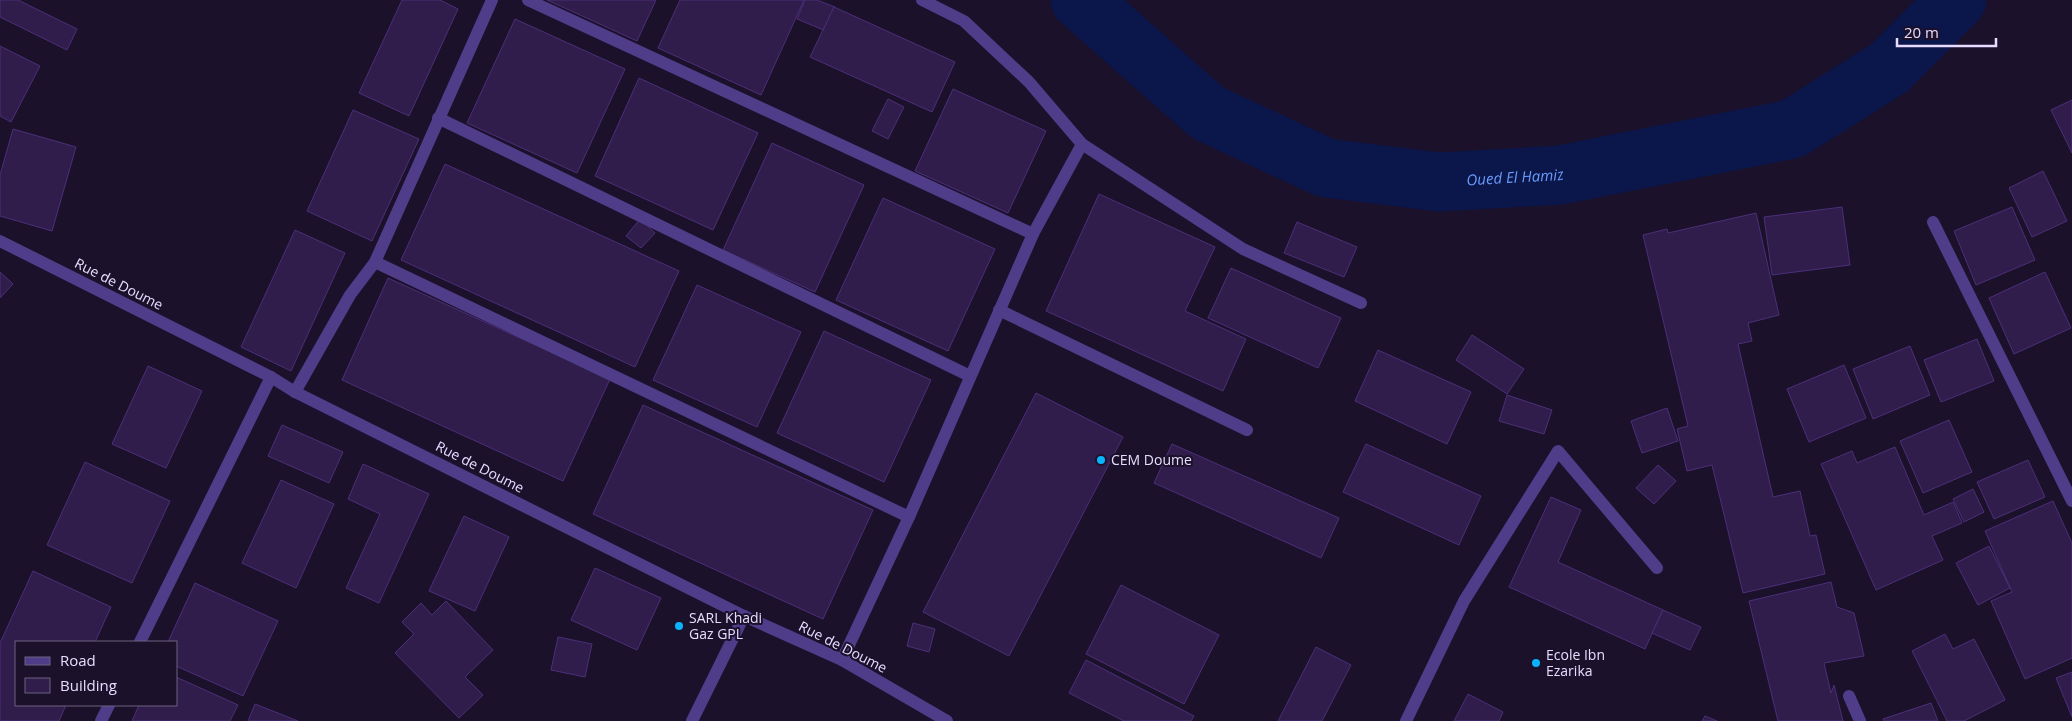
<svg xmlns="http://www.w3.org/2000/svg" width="2072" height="721" font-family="'Open Sans',sans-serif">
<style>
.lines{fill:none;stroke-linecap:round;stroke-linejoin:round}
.river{stroke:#0b164a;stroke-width:59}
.building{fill:#301d4c;stroke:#4c2f78}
.minor{stroke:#4f3d8a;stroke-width:12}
.poi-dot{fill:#09b4fe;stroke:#1b112b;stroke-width:2}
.labels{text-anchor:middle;stroke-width:4;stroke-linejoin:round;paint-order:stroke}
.street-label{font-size:14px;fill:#e7dcff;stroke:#1b112b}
.poi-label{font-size:14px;fill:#e7dcff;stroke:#1b112b;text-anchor:start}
.water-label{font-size:15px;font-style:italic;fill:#6a9cfe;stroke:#1b112b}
</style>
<rect width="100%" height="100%" fill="#1b112b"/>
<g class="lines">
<!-- river -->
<path class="river" id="s1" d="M1080 0 1208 113 1326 168 1439 182 1560 175 1792 129 1889 68 1957 0"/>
</g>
<!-- building -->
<g class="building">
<polygon points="0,0 18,0 77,29 67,50 0,17"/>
<polygon points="402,0 440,0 458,9 409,116 359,93"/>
<polygon points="547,0 656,0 637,41"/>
<polygon points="680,0 804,0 761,95 658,48"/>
<polygon points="805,0 817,0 835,7 826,31 797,19"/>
<polygon points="834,7 955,62 932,112 810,57"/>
<polygon points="515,19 625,69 577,173 467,123"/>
<polygon points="0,46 40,66 11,122 0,116"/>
<polygon points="639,78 758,133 713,230 595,176"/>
<polygon points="953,89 1046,131 1008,213 915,171"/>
<polygon points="888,99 904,107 888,139 872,131"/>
<polygon points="2072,100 2072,153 2051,110"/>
<polygon points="353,110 419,139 372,241 307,211"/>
<polygon points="13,129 76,147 52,231 0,216 0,175"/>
<polygon points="772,143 864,185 815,292 723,250"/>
<polygon points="445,164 679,271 635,367 401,260"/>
<polygon points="2043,171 2067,221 2032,237 2009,188"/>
<polygon points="1099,194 1215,247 1185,311 1246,339 1223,391 1046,311"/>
<polygon points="883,198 995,249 948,351 836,300"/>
<polygon points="1842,207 1850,265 1772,275 1764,217"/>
<polygon points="2012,207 2035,260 1976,285 1954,231"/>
<polygon points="1756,213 1779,315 1748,323 1752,341 1738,344 1773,497 1800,491 1810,536 1816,535 1825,574 1743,593 1712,465 1687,471 1677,429 1688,426 1643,235 1667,229 1668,233"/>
<polygon points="640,219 655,233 641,248 626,236"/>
<polygon points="1297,222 1357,247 1344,277 1284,253"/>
<polygon points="295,230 345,253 291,371 241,347"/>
<polygon points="1231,268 1341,318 1318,368 1208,318"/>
<polygon points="0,272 13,284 0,298"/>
<polygon points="2045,272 2071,328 2014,354 1989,298"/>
<polygon points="388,278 610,379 563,481 342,380"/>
<polygon points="697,285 801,332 757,427 653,380"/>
<polygon points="824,331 931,380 884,482 777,433"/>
<polygon points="1472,335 1524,369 1507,394 1456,360"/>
<polygon points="1977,339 1994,381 1941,402 1924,360"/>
<polygon points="1910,346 1930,395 1873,419 1853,369"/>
<polygon points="1378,350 1471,392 1447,444 1355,401"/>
<polygon points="1844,365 1866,418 1809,442 1787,389"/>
<polygon points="148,366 202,391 166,468 112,444"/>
<polygon points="1036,393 1123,437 1009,656 923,612"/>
<polygon points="1507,395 1552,410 1544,434 1499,421"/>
<polygon points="643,405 873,510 823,619 593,514"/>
<polygon points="1667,408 1678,441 1642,453 1631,421"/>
<polygon points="1949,420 1972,472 1923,493 1900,441"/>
<polygon points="282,425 343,452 329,483 268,456"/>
<polygon points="1172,444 1339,518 1321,558 1154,483"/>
<polygon points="1366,444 1481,496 1459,545 1343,492"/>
<polygon points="1895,447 1924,515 1953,502 1962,523 1932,536 1943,560 1876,590 1821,464 1852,451 1857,463"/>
<polygon points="2028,460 2045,497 1994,519 1977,482"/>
<polygon points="85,462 170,501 132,583 47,545"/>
<polygon points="363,464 429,494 379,603 346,588 380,514 348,499"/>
<polygon points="1658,465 1676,481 1654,504 1636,488"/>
<polygon points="281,480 334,504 296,588 242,563"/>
<polygon points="1973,489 1984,512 1964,522 1953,499"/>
<polygon points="1551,497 1581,510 1558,562 1663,610 1645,649 1509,587"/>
<polygon points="2053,501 2072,543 2072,658 2025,679 1991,601 2012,592 1985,531"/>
<polygon points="464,516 509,537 475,611 429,591"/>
<polygon points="1989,546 2010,588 1978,605 1956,563"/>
<polygon points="595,568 661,598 637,650 571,620"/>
<polygon points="33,571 111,607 95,642 16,642 16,705 66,705 59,721 0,721 0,643"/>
<polygon points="1831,582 1837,607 1854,613 1864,656 1824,663 1831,693 1834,685 1843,721 1778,721 1749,601"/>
<polygon points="195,583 278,621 243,696 176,666 176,642 168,642"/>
<polygon points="1121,585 1219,635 1184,704 1086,654"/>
<polygon points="446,601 493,650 465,677 483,695 459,718 395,653 414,634 402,622 421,603 432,615"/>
<polygon points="1663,610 1701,627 1690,650 1652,633"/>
<polygon points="913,623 935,629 929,652 907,646"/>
<polygon points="1945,634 1953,649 1974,639 2005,700 1964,721 1947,721 1912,651"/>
<polygon points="558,637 592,644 585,677 551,670"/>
<polygon points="1316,647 1351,665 1322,721 1278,721"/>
<polygon points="1086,660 1194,716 1191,721 1124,721 1069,693"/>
<polygon points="2072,672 2072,717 2056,678"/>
<polygon points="176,677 238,705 230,721 132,721 139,705 176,705"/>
<polygon points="1468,694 1503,712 1499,721 1454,721"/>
<polygon points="1931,703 1938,721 1884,721 1883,719"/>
<polygon points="255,704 298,721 248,721"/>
<polygon points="1705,716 1717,721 1702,721"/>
</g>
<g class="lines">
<!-- minor -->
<g class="minor">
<polyline points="528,0 1033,234"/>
<polyline points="922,0 964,21 1029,82 1082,144 1243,249 1361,303"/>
<polyline points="438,118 970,376"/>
<polyline points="1933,222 2072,501"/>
<polyline points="0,241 271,377 295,392 744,616 842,660 947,721"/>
<polyline points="375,262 909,517"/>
<polyline points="999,310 1247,430"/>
<polyline points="295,392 350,295 375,262 492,0"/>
<polyline points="140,642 271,377"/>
<polyline points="842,660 909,517 1033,234 1082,144"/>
<polyline points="1849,696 1860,721"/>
<polyline points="101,721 109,705"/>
<polyline points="692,721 744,616"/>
<polyline points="1406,721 1464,601 1558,451 1657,568"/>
</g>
</g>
<!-- markers -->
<g class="poi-dot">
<circle cx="1101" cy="460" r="5"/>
<circle cx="679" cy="626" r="5"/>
<circle cx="1536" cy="663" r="5"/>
</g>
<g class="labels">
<!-- street labels -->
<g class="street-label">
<text transform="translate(119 284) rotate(27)" y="5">Rue de Doume</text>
<text transform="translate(480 467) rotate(27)" y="5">Rue de Doume</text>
<text transform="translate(843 647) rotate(27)" y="5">Rue de Doume</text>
</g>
<!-- poi labels -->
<g class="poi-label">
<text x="1111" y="465">CEM Doume</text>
<text x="689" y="623">SARL Khadi<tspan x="689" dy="16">Gaz GPL</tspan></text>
<text x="1546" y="660">Ecole Ibn<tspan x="1546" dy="16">Ezarika</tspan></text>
</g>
<!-- water labels -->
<g class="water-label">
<text dy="5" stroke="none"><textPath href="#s1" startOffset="491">Oued El Hamiz</textPath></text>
</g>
</g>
<!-- legend -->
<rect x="15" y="641" width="162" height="65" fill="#1b112b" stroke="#6d6280"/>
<rect x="25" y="657" width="25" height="8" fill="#4f3d8a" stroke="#6d6280"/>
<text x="60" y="666" font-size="15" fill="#e7dcff">Road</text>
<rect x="25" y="678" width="25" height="15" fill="#301d4c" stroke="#6d6280"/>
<text x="60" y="691" font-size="15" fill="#e7dcff">Building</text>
<!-- scale -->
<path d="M1897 38v8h99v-8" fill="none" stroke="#e7dcff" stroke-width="2.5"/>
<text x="1904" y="38" font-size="15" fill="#e7dcff" stroke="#1b112b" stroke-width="4" paint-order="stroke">20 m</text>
</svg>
